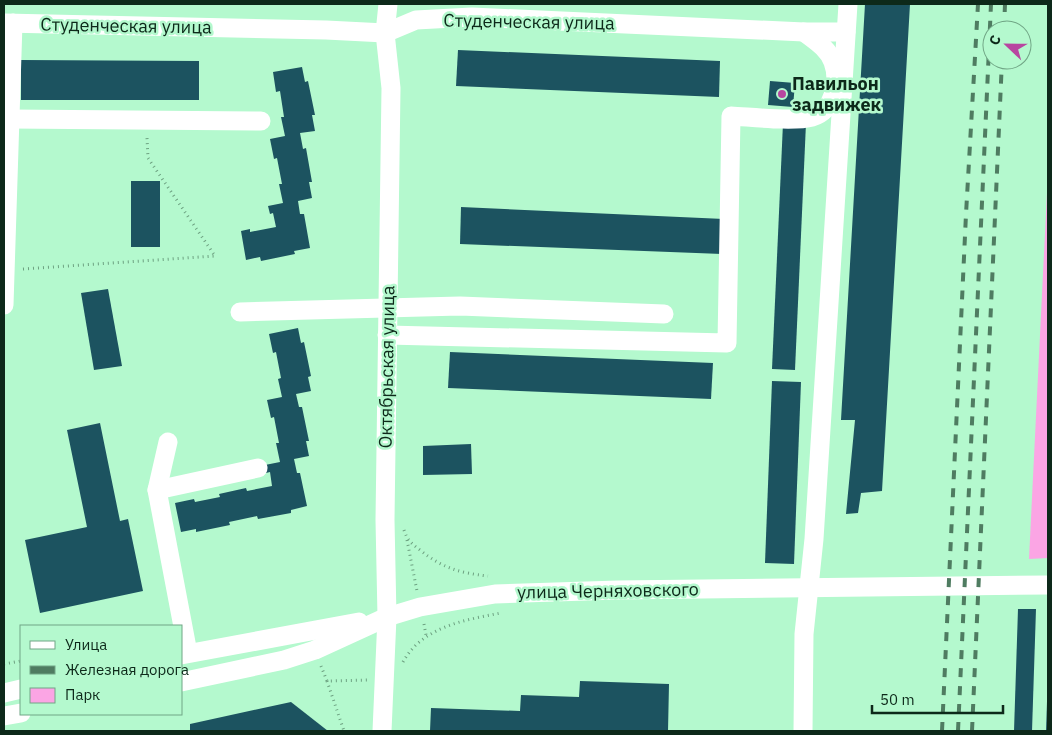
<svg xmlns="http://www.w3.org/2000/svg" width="1052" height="735" font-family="'IBM Plex Sans',sans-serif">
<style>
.green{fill:#fba5e4}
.building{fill:#1c5360}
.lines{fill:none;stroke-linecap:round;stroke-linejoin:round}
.path{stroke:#6da181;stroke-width:3;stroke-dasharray:1 4;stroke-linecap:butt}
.minor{stroke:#fff;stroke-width:19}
.rail{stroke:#4f7c61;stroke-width:4;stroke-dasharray:9 9;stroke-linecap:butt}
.poi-dot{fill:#b846a0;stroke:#b4f9ce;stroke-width:2}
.labels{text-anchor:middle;stroke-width:5;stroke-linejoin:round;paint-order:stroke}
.street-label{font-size:18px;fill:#0d291a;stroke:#b4f9ce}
.poi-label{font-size:18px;font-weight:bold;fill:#0d291a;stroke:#b4f9ce;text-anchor:start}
</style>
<rect width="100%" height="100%" fill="#b4f9ce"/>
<!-- green -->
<polygon class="green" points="1048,172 1048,558 1029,559"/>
<!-- building -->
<g class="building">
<polygon points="865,4 910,4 882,491 861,493 858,513 846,514 855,420 841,420"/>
<polygon points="458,50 720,61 719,97 456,86"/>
<polygon points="21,60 199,61 199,100 21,100"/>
<polygon points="302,67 305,82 308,81 315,115 312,115 315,131 300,133 303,149 306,148 312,182 309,182 312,198 298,201 300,214 304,214 310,248 294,251 295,254 261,261 260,257 246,260 241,231 250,229 250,232 276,227 273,213 270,214 268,206 283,203 279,184 282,184 277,158 274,159 270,139 285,136 281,117 284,117 280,91 276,92 273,72"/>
<polygon points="770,81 795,83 793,107 768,105"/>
<polygon points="783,123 806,123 795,370 772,369"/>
<rect x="131" y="181" width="29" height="66"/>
<polygon points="461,207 724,219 722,254 460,244"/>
<polygon points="108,289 122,366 94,370 81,293"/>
<polygon points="298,328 301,343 304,342 311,376 308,377 311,391 296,394 299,407 302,407 309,441 306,441 309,456 294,459 297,473 300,473 307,506 291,510 291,513 258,519 257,516 229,522 230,525 196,532 196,529 181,532 175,503 194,499 195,502 220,497 219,494 246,488 247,491 272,486 270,472 266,473 265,465 280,462 276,443 279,443 274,417 271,418 267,400 282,397 278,379 281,378 276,352 273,353 269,334"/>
<polygon points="450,352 713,363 711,399 448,388"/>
<polygon points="772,381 801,382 794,564 765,563"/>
<polygon points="100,423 120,521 128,519 143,591 40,613 25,540 87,527 67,430"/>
<polygon points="471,444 472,474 423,475 423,446"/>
<polygon points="1018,609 1036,609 1032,731 1014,731"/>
<polygon points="580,681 669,684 668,731 430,731 431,708 520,711 521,695 579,697"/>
<polygon points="291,702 328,731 190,731 190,724"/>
<polygon points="1047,702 1048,702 1048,731 1046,731"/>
</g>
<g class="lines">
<!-- path -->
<g class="path">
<polyline points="23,269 215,256 148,158 147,138"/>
<path d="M404 530C407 540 412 544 420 550 442 568 460 573 488 576"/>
<polyline points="407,540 417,591"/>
<polyline points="424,624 426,635"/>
<path d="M403 662C422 627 464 620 501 613"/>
<polyline points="4,664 21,661"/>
<polyline points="321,666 327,681 368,680"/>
<polyline points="327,681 344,731"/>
</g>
<!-- minor -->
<g class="minor">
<polyline points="4,23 326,30 385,33 416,20 472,17 804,32 846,32"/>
<polyline points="10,119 261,121"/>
<polyline points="4,305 13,23"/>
<polyline points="240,312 460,306 664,314"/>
<path d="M387 335 727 343 731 116C751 117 794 122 812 117 834 111 840 81 833 62 828 48 814 40 804 32"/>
<polyline points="168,442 157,490 188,653"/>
<polyline points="157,490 258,468"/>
<polyline points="181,655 359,622"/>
<polyline points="181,682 284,660 315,650 387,617 420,607 495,594 618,590 1048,585"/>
<polyline points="4,693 21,689"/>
<polyline points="4,716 21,713"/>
<polyline points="382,731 387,617 385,520 391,88 385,33 388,4"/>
<polyline points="803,731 804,634 814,539 848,4"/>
</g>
<!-- rail -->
<g class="rail">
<polyline points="1004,30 1005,4"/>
<polyline points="942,731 966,214 978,4"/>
<polyline points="958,731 991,4"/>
<polyline points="972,731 1002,60"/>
</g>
</g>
<!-- markers -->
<circle class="poi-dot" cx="782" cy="94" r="5"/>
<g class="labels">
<!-- street labels -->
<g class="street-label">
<text transform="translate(529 22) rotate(1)" y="6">Студенческая улица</text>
<text transform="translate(126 26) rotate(1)" y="6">Студенческая улица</text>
<text transform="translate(387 367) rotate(-89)" y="6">Октябрьская улица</text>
<text transform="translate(608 591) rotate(-1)" y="6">улица Черняховского</text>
</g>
<!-- poi labels -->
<g class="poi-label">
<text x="792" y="90">Павильон<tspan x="792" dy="21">задвижек</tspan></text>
</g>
</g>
<!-- border -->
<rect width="1052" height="735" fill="none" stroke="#0d291a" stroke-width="10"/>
<!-- legend -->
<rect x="20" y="625" width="162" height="90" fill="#b4f9ce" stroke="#71a686"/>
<rect x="30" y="641" width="25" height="8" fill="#ffffff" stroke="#71a686"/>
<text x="65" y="650" font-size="15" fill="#0d291a">Улица</text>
<rect x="30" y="666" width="25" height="8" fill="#4f7c61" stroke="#71a686"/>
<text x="65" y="675" font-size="15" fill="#0d291a">Железная дорога</text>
<rect x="30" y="688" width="25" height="15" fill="#fba5e4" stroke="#71a686"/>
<text x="65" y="700" font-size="15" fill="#0d291a">Парк</text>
<!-- north arrow -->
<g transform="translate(1007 45) rotate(292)"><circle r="24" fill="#b4f9ce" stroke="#71a686"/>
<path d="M0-4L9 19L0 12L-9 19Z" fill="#b846a0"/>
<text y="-8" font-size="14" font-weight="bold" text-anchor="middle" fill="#0d291a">С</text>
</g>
<!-- scale -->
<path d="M872 705v8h131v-8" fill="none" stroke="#0d291a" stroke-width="2.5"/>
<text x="880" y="705" font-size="15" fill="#0d291a" stroke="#b4f9ce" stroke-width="4" paint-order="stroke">50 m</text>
</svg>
